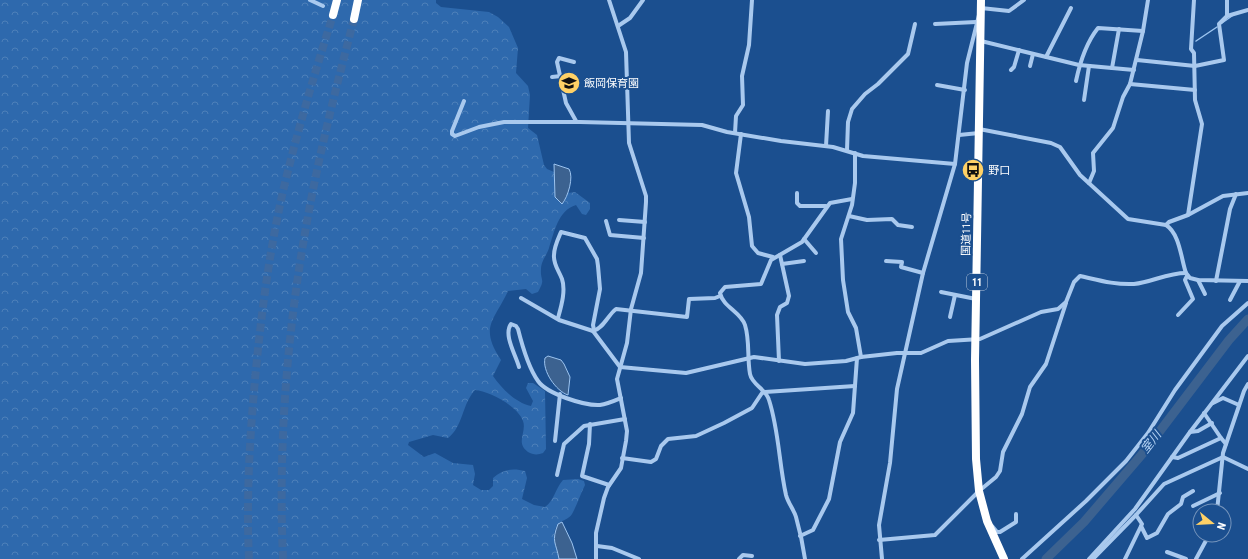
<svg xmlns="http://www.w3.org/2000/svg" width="1248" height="559" font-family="'Roboto Condensed','Noto Sans JP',sans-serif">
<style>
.forest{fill:url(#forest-crowns)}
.water{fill:#3c6290;stroke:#9cc4f0}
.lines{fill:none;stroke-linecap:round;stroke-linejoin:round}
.stream{stroke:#9cc4f0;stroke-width:1.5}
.river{stroke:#3c6290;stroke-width:9}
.highway-tunnel{stroke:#3d69a0;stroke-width:8;stroke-dasharray:8 4;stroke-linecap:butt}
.street{stroke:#a9c9ee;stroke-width:4}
.highway{stroke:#fff;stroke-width:8}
.labels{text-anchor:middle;stroke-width:4;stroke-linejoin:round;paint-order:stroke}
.shield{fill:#1b4f8f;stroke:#bbcadd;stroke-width:1}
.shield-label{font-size:10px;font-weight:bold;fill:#fff}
.poi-label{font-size:11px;fill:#fff;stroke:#1b4f8f;text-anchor:start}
.street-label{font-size:11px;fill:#fff;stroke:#1b4f8f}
.water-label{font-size:12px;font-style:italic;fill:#b5d3f5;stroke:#1b4f8f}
</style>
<defs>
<pattern id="forest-crowns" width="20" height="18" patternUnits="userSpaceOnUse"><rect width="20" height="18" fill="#2e69ad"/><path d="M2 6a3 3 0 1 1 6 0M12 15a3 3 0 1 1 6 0" fill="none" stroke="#4d80b9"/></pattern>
</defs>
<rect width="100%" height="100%" fill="#1b4f8f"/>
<!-- forest -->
<path class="forest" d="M0 0H436V3L441 7 489 12 498 17 509 27 518 48 516 73 528 86 530 95 528 128 537 135 544 165 547 169 554 172V187L564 203 568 193 575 192 590 203V209L586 215 582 214 576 205C558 210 554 233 549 248 547 255 541 261 541 269 540 281 546 278 538 292L532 294 526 289 508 291C494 321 479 327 501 360L493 376C501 388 516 403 531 406L533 401 526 388 528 383H533L545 391 546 449 543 453C538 455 533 455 528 452 515 443 527 432 523 421 518 406 489 391 475 390 462 404 463 427 448 438L433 435 409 442 408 445 424 457 435 453 453 463 473 465 475 474 473 485 481 490H489L493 486V478C503 469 513 468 525 471L527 478 522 499 534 505 545 507C554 501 555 489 563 480L578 479 584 481 585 485C580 495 577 505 572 514 569 519 563 520 559 523 549 533 557 548 559 559H0Z"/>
<!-- water -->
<g class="water">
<path d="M554 164 569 169C574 177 568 197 562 204L555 197Z"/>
<path d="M548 356 561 360 564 364 570 377 568 395C556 391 542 371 545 358Z"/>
<path d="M562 522 572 543 577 559H559C556 542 551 542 558 524Z"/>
</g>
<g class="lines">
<!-- stream -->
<g class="stream">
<polyline points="1222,23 1232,16"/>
<polyline points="1196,41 1217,27"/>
</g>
<!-- river -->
<polyline class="river" points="1046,559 1084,522 1144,452 1229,340 1248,319"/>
<!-- highway-tunnel -->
<g class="highway-tunnel">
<path d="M249 559C246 496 250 432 256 369 262 308 270 247 284 187 298 129 315 72 333 15"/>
<path d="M283 559C278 444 287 329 308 216 320 150 337 84 354 19"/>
</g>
<!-- street -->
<g class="street">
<polyline points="310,0 323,6"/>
<polyline points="981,8 1009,11 1024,0"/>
<polyline points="1227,16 1227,0"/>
<polyline points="935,24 976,22"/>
<polyline points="618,26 630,18 643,0"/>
<polyline points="981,41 1079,65 1134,70"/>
<polyline points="1046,57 1071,8"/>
<polyline points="1137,60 1195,66 1224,60 1219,24 1227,16 1248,10"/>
<polyline points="574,62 559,58 557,62 566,103 576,121"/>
<polyline points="1030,66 1033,54"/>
<polyline points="1112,68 1119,29"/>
<polyline points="1011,70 1014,67 1019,50"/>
<polyline points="552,77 561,76"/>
<path d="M1076 81C1080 62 1086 43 1098 28L1143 31"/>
<polyline points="1130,84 1195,90"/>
<polyline points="937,85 965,90"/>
<polyline points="1084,100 1089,66"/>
<polyline points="464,101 452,131 452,134 455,136 479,127 504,122 580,122 702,125 727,132 781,141 833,147 863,156 955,164"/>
<path d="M979 129 1051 143 1060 147 1080 175 1128 219 1166 225C1180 234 1181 259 1186 273L1190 278 1198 280 1248 281"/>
<polyline points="735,133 736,116 743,105 742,76 749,45 752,0"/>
<polyline points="741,134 736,173 749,217 752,246 758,253 773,257"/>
<polyline points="959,135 979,133"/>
<polyline points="826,146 828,111"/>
<polyline points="847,150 848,122 852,109 865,94 878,84 908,54 915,24"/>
<polyline points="855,153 855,183 852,205 841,239 843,280 848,312 856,328 861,357"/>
<polyline points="1089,183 1094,171 1093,153 1113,128 1123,97 1130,84 1143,31 1148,0"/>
<polyline points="797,193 797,203 800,206 826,206"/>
<polyline points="1188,215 1202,124 1195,100 1194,53 1191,49 1194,0"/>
<polyline points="849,216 867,220 892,219 898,225 912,227"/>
<polyline points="619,220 645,222"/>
<polyline points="606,221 610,235 644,238"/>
<polyline points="1166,225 1169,222 1188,215 1223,196 1248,193"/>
<polyline points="804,239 816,253"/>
<polyline points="886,261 902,262 901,267 923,273"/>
<polyline points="782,264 804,261"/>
<polyline points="1198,280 1205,294"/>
<polyline points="1216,281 1230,209 1236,194"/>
<polyline points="941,292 976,299"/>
<path d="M521 298 559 320 593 331 620 367 686 373 754 357 805 364 846 361 861 357 897 353H921L948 341 980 339 1041 312 1058 309 1066 302 1074 282 1080 276C1098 280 1115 285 1134 284 1152 282 1167 273 1186 273"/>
<polyline points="1230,300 1240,281"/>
<polyline points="1178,315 1193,299 1185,280 1187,276"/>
<polyline points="950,317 955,295"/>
<path d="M558 318C561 307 566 291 562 279 559 271 553 264 554 255 554 247 558 239 561 232L585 238 597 259 598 266 600 289 593 325 594 330"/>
<path d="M593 331C603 329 608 315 616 309L687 317 689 299 715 298 720 296"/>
<polyline points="779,361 777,315 780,307 787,303 789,296 780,255"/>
<path d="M519 367C516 355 503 335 511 324L516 326 518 329C522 345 528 367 538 381 547 394 585 406 600 405 608 404 614 401 621 398"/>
<polyline points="1213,403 1223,398 1239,405"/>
<polyline points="1204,413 1221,438"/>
<polyline points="590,424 589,444 582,476 609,485"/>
<polyline points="1190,432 1198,431 1212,423"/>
<polyline points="555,441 560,394"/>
<polyline points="1172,457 1178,458 1221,438 1226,444"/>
<polyline points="622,458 651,462 656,459 661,446 668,439 696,436 724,423 752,408 762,393 765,392 855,386"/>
<polyline points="557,475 564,444 584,426 625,419"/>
<polyline points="1193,506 1220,493"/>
<polyline points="1217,511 1223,453 1244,391 1248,384"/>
<polyline points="992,526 997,532 1000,532 1016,522 1016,514"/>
<polyline points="1141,526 1147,538 1157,533 1168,514 1181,504 1183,497 1193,491"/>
<polyline points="800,536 813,530 829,499 840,442 853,413 857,358"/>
<polyline points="879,540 935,535 979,491 996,477 1000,471 1003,452 1022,414 1030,387 1046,364 1066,303"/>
<polyline points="597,546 612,548 639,559"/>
<polyline points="1167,552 1186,559"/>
<polyline points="596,559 596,533 604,498 608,487 621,468 626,441 627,431 617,379 627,343 631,309 641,273 646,202 646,196 629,143 626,52 609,0"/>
<polyline points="739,559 743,555 752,556"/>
<path d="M805 559C803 545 800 531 796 517 794 510 788 503 786 495 779 464 779 431 769 400 766 389 752 385 750 374 747 358 750 341 745 325 741 312 723 307 720 293L725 287 761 284 771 260 802 242 830 203 852 199"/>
<polyline points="882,559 879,525 890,463 897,389 923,273 955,164 967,63 979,15"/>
<polyline points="1022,559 1086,501 1126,461 1148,433 1175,390 1222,326 1248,303"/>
<polyline points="1089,559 1135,509 1190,432 1248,356"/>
<polyline points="1093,559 1135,516 1164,484 1223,457 1248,469"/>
<polyline points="1125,559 1142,524 1136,515"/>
<polyline points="1196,559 1209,535"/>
</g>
<!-- highway -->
<g class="highway">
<polyline points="981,0 975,360 976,459 979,491 987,521 1004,559"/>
<polyline points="333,15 337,0"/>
<polyline points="354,19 358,0"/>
</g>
</g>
<!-- icons -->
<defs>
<g id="school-disc" transform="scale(1.15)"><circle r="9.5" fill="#ffd166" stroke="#1b4f8f"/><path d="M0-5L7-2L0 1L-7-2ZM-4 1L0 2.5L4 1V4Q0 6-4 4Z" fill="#111"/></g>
<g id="bus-disc" transform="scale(1.15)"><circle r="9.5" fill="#ffd166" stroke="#1b4f8f"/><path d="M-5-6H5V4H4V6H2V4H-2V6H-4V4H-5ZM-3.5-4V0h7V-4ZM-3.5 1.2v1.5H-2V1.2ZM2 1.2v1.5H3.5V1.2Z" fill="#111"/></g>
</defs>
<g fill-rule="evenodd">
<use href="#school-disc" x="569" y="83"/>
<use href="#bus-disc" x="973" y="170"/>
</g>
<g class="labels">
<!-- shield labels -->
<rect class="shield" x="967" y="274" width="20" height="16" rx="3"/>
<g class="shield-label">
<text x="977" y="286">11</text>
</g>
<!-- poi labels -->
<g class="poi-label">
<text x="584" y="87">飯岡保育園</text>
<text x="988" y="174">野口</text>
</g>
<!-- street labels -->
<g class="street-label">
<text transform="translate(966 234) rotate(-89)" y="4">国道11号</text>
</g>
<!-- water labels -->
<g class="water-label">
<text transform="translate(1151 442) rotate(-52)" y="4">室川</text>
</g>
</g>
<!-- north arrow -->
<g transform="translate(1212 523) rotate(108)"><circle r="19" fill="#1b4f8f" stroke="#7695bc"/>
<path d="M0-3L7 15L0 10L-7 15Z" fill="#ffd166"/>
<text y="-6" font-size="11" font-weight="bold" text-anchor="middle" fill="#ffffff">N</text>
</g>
</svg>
